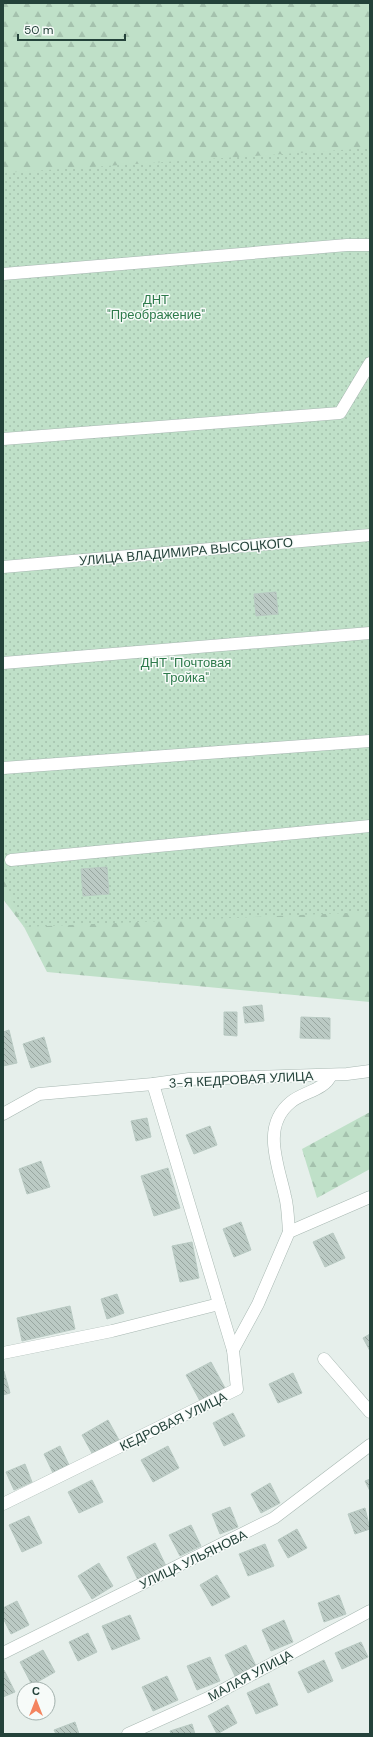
<svg xmlns="http://www.w3.org/2000/svg" width="373" height="1737" font-family="'DM Sans',sans-serif">
<style>
.forest{fill:url(#forest-firs)}
.garden{fill:url(#garden-dots)}
.building{fill:url(#building-back-hatch);stroke:#b8c9c2}
.lines{fill:none;stroke-linecap:round;stroke-linejoin:round}
.minor-casing{stroke:#a8b8b2;stroke-width:13}
.minor{stroke:#fff;stroke-width:12}
.labels{text-anchor:middle;stroke-width:3;stroke-linejoin:round;paint-order:stroke}
.park-label{font-size:13px;fill:#2d7a4b;stroke:#f7fbf9}
.street-label{font-size:13px;fill:#24423a;stroke:#f7fbf9}
</style>
<defs>
<pattern id="forest-firs" width="22" height="20" patternUnits="userSpaceOnUse"><rect width="22" height="20" fill="#bfe0c8"/><path d="M5 1l3.5 6h-7zM16 11l3.5 6h-7z" fill="#a4c1ad"/></pattern>
<pattern id="garden-dots" width="8" height="8" patternUnits="userSpaceOnUse"><rect width="8" height="8" fill="#bfe0c8"/><path d="M2 2h.1M6 6h.1" fill="none" stroke="#a4c1ad" stroke-width="1.8" stroke-linecap="round"/></pattern>
<pattern id="building-back-hatch" width="6" height="6" patternUnits="userSpaceOnUse"><rect width="6" height="6" fill="#bbcac4"/><path d="M-1 5l2 2M0 0l6 6M5-1l2 2" fill="none" stroke="#98a6a0"/></pattern>
</defs>
<rect width="100%" height="100%" fill="#e6efeb"/>
<!-- forest -->
<g class="forest">
<polygon points="3,3 370,3 370,1002 47,972 24,927 3,899"/>
<polygon points="370,1112 370,1169 317,1198 302,1149"/>
</g>
<!-- garden -->
<polygon class="garden" points="370,148 370,912 24,927 3,878 3,173"/>
<!-- building -->
<g class="building">
<polygon points="276,592 278,614 256,616 254,594"/>
<polygon points="107,867 109,894 83,896 81,869"/>
<polygon points="262,1005 264,1021 245,1023 243,1007"/>
<polygon points="224,1012 237,1012 237,1036 224,1035"/>
<polygon points="301,1017 330,1018 330,1039 300,1038"/>
<polygon points="9,1030 17,1063 3,1066 3,1032"/>
<polygon points="44,1037 51,1062 31,1068 23,1044"/>
<polygon points="147,1118 151,1137 136,1141 131,1121"/>
<polygon points="210,1126 217,1145 194,1154 186,1135"/>
<polygon points="41,1161 50,1187 27,1194 19,1169"/>
<polygon points="168,1168 180,1208 154,1216 141,1176"/>
<polygon points="241,1222 251,1250 234,1257 223,1229"/>
<polygon points="333,1233 345,1258 325,1267 313,1242"/>
<polygon points="192,1242 199,1278 180,1282 172,1246"/>
<polygon points="117,1294 124,1313 107,1319 101,1299"/>
<polygon points="70,1306 75,1329 22,1341 17,1318"/>
<polygon points="370,1334 370,1351 363,1338"/>
<polygon points="211,1362 225,1388 200,1401 186,1375"/>
<polygon points="4,1371 10,1393 3,1395 3,1372"/>
<polygon points="293,1373 302,1393 278,1403 269,1384"/>
<polygon points="233,1413 245,1436 224,1446 213,1423"/>
<polygon points="108,1420 119,1440 93,1455 82,1435"/>
<polygon points="60,1446 69,1465 53,1473 44,1454"/>
<polygon points="168,1446 179,1468 153,1482 141,1460"/>
<polygon points="25,1464 32,1482 14,1490 6,1472"/>
<polygon points="370,1479 370,1491 365,1481"/>
<polygon points="92,1480 103,1502 79,1513 68,1492"/>
<polygon points="270,1483 280,1503 261,1513 251,1494"/>
<polygon points="230,1507 238,1527 220,1534 212,1514"/>
<polygon points="365,1508 370,1529 355,1534 348,1514"/>
<polygon points="29,1516 42,1543 22,1552 9,1525"/>
<polygon points="191,1525 201,1546 180,1556 169,1535"/>
<polygon points="297,1529 307,1548 288,1558 278,1540"/>
<polygon points="155,1543 166,1566 138,1580 127,1557"/>
<polygon points="265,1544 274,1566 248,1576 239,1554"/>
<polygon points="99,1563 113,1586 92,1599 78,1576"/>
<polygon points="217,1575 230,1597 212,1606 200,1585"/>
<polygon points="339,1595 346,1614 324,1622 318,1603"/>
<polygon points="17,1601 29,1625 11,1634 3,1618 3,1608"/>
<polygon points="130,1615 140,1639 112,1650 102,1626"/>
<polygon points="284,1620 293,1642 271,1651 262,1630"/>
<polygon points="88,1633 97,1652 78,1661 69,1642"/>
<polygon points="361,1642 368,1657 342,1669 335,1653"/>
<polygon points="246,1645 256,1666 235,1676 225,1655"/>
<polygon points="43,1650 55,1672 32,1685 20,1662"/>
<polygon points="210,1657 220,1681 197,1690 187,1666"/>
<polygon points="324,1660 333,1681 308,1693 298,1672"/>
<polygon points="4,1670 15,1692 3,1697 3,1671"/>
<polygon points="167,1676 178,1700 153,1711 142,1687"/>
<polygon points="269,1683 278,1705 256,1714 247,1693"/>
<polygon points="228,1705 237,1723 217,1734 208,1716"/>
<polygon points="75,1722 79,1734 56,1734 54,1730"/>
<polygon points="192,1724 195,1734 171,1734 170,1731"/>
</g>
<g class="lines">
<!-- minor casing -->
<g class="minor-casing">
<g id="minor">
<polyline points="3,274 347,245 370,245"/>
<polyline points="3,439 340,413 370,363"/>
<polyline points="3,567 370,535"/>
<polyline points="3,663 370,633"/>
<polyline points="3,768 370,741"/>
<polyline points="11,860 370,826"/>
<polyline points="3,1114 39,1094 153,1084 189,1079 347,1074 370,1071"/>
<path d="M289 1232C288 1220 288 1207 285 1196 278 1164 261 1126 291 1102 303 1092 325 1090 331 1075"/>
<polyline points="233,1350 258,1304 289,1232 370,1197"/>
<polyline points="3,1353 112,1331 219,1304"/>
<polyline points="324,1359 370,1412"/>
<polyline points="3,1504 237,1389 233,1350 153,1084"/>
<polyline points="3,1653 274,1518 370,1445"/>
<polyline points="128,1734 208,1698 370,1611"/>
</g>
</g>
<!-- minor -->
<use href="#minor" class="minor"/>
</g>
<g class="labels">
<!-- park labels -->
<g class="park-label">
<text x="156" y="304">ДНТ<tspan x="156" dy="15">"Преображение"</tspan></text>
<text x="186" y="667">ДНТ "Почтовая<tspan x="186" dy="15">Тройка"</tspan></text>
</g>
<!-- street labels -->
<g class="street-label">
<text transform="translate(186 551) rotate(-5)" y="5">УЛИЦА ВЛАДИМИРА ВЫСОЦКОГО</text>
<text transform="translate(241 1079) rotate(-3)" y="5">3-Я КЕДРОВАЯ УЛИЦА</text>
<text transform="translate(173 1421) rotate(-26)" y="5">КЕДРОВАЯ УЛИЦА</text>
<text transform="translate(193 1559) rotate(-26)" y="5">УЛИЦА УЛЬЯНОВА</text>
<text transform="translate(250 1675) rotate(-28)" y="5">МАЛАЯ УЛИЦА</text>
</g>
</g>
<!-- border -->
<rect width="373" height="1737" fill="none" stroke="#24423a" stroke-width="8"/>
<!-- north arrow -->
<g transform="translate(36 1701)"><circle r="19" fill="#f7fbf9" stroke="#a3b1ad"/>
<path d="M0-3L7 15L0 10L-7 15Z" fill="#f4845f"/>
<text y="-6" font-size="11" font-weight="bold" text-anchor="middle" fill="#24423a">С</text>
</g>
<!-- scale -->
<path d="M18 34v6h107v-6" fill="none" stroke="#24423a" stroke-width="2"/>
<text x="24" y="34" font-size="12" fill="#24423a" stroke="#f7fbf9" stroke-width="3" paint-order="stroke">50 m</text>
</svg>
